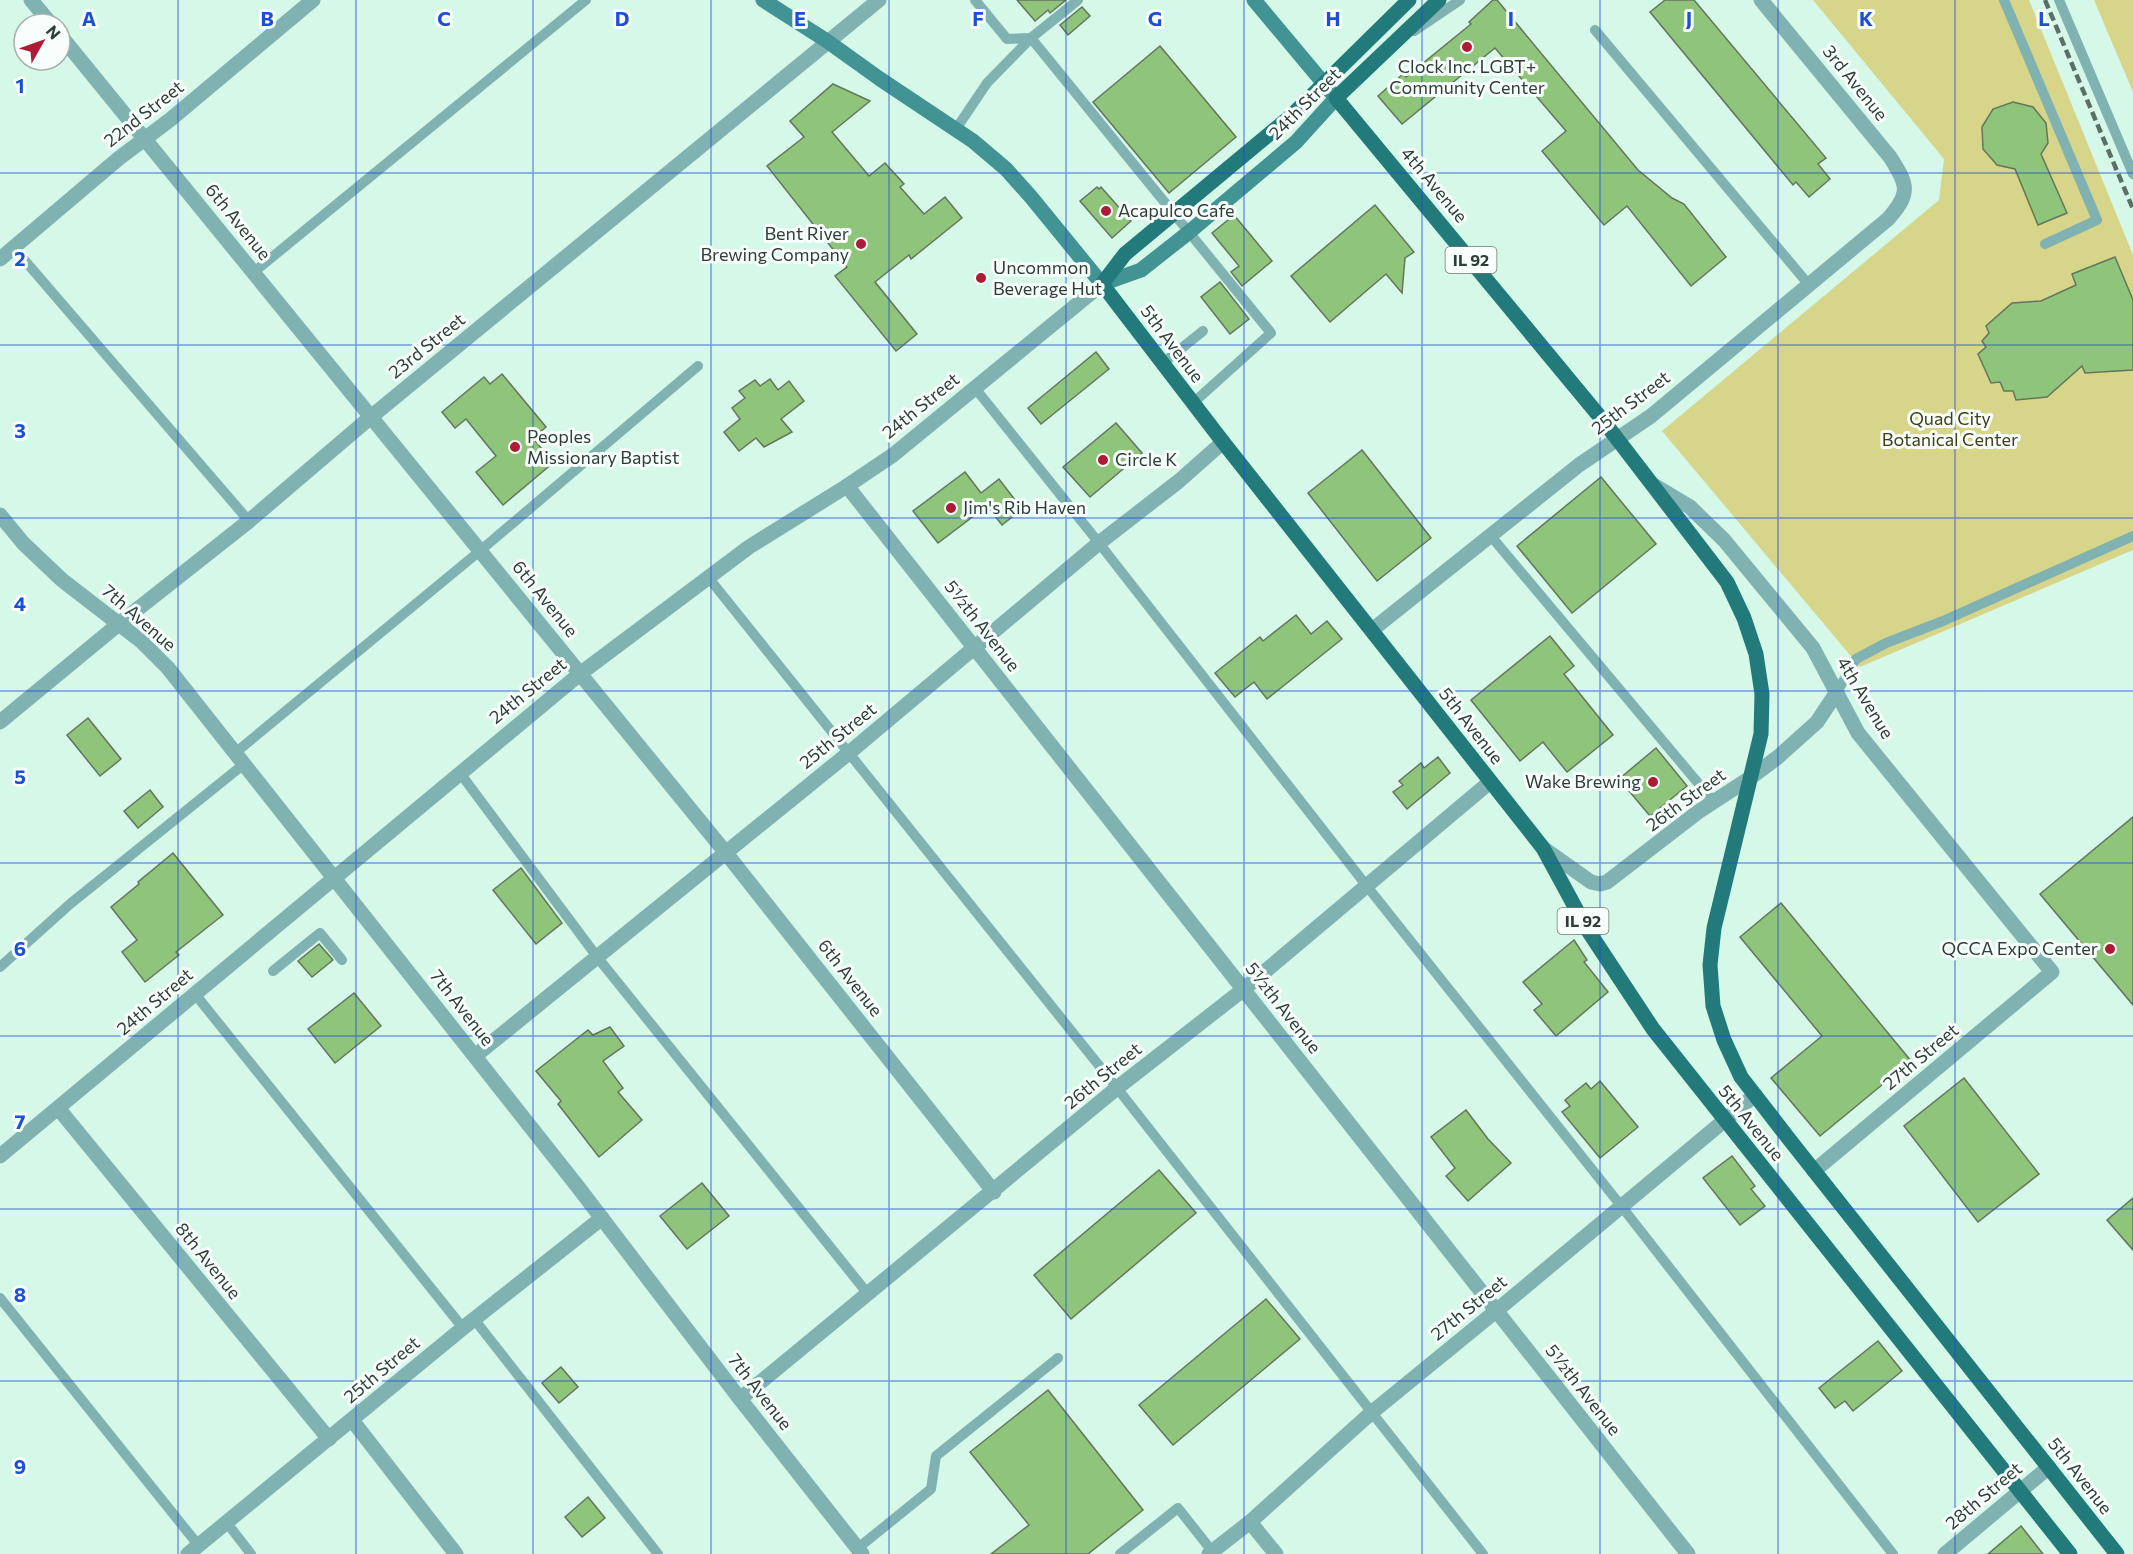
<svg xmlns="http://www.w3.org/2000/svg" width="2133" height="1554" font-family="Commissioner,sans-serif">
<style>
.green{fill:#d6d589}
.building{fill:#8fc57a;stroke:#64755d;stroke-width:1.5}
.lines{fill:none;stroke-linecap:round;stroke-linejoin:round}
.service{stroke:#80b2b2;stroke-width:10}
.minor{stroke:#80b2b2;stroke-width:15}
.tertiary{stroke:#80b2b2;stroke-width:15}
.secondary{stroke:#419394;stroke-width:15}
.primary{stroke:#237a7b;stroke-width:15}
.rail{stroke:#5c6f67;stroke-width:4.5;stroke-dasharray:9 4.5;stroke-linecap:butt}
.grid{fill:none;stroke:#1d4ed8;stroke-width:1.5;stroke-opacity:0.55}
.poi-dot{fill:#af1b35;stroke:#f7fefb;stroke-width:2}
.labels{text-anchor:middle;stroke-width:6;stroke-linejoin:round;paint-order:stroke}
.shield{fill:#f7fefb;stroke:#6c7872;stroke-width:1.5}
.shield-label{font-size:16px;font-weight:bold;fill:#303e38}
.poi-label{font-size:18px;fill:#303e38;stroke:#f7fefb;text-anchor:start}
.street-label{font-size:18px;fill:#303e38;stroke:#f7fefb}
.park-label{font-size:18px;fill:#403f17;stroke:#f7fefb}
.grid-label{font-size:20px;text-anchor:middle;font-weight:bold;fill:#1d4ed8;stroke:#f7fefb;stroke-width:6;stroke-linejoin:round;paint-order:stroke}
</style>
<rect width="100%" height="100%" fill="#d5f8e9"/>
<!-- green -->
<g class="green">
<polygon points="1813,0 2029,0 2133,255 2133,550 1860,667 1662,431 1939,200 1944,159"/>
<polygon points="2094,0 2133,0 2133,92"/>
</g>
<!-- building -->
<g class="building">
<polygon points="1017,0 1066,0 1050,13 1048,10 1035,21"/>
<polygon points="1493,0 1497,0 1638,170 1672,198 1684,204 1726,257 1691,286 1627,206 1604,225 1542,151 1566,131 1495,48 1402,124 1378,96 1403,74 1406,77 1471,24 1469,22"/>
<polygon points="1665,0 1694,0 1826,158 1818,164 1830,179 1809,197 1796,182 1793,185 1650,12"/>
<polygon points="1082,7 1090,16 1068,35 1060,25"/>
<polygon points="1160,46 1236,137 1169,193 1093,102"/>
<polygon points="833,84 870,101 832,132 869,176 885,163 904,184 900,187 924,214 945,197 962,218 911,259 909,255 875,282 917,334 896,351 835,276 847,267 767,166 804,137 790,121"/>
<polygon points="2013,102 2033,107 2046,123 2048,143 2041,154 2067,213 2038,225 2015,169 1997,165 1983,149 1982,127 1993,109"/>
<polygon points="1097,187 1099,189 1101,187 1131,221 1112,238 1080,201"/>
<polygon points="1375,205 1414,252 1405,258 1402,293 1386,274 1330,322 1291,276"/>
<polygon points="1234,215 1272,261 1242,286 1231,272 1239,266 1212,233"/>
<polygon points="2115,257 2133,300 2133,370 2085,373 2082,366 2047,397 2016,400 2013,391 2004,391 2000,382 1991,383 1978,354 1986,347 1982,341 1989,333 1986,326 2012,303 2041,301 2076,285 2072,274"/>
<polygon points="1220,282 1249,319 1230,334 1201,297"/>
<polygon points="1096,352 1109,369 1041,424 1028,408"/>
<polygon points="502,374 546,427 533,438 553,463 503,505 476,472 496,456 466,419 455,428 442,412 484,377 490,384"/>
<polygon points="770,379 778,390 789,381 804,401 781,419 792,432 764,447 756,438 739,451 724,432 740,419 732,408 745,398 739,391 755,380 760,386"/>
<polygon points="1116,423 1142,453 1090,497 1063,467"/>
<polygon points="1362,450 1431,538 1377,581 1308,493"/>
<polygon points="965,472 981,493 999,479 1022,509 1002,525 987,506 938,543 913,511"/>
<polygon points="1601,477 1656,544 1572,613 1517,546"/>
<polygon points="1296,615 1311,634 1327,621 1342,639 1267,699 1254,682 1235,697 1215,673 1260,637 1263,641"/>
<polygon points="1550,636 1574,666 1564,674 1613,735 1567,772 1543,742 1520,761 1471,700"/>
<polygon points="88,718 121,759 100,776 67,735"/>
<polygon points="1656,748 1687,786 1650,816 1619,779"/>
<polygon points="1438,757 1450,773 1407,809 1393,792 1403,785 1399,781 1421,763 1424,768"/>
<polygon points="150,790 163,807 138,828 124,811"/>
<polygon points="2133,817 2133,1005 2040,894"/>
<polygon points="173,853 223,915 176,952 179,955 145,982 122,952 137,940 111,907 139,884 138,882"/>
<polygon points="521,868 562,923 536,944 493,890"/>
<polygon points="1781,903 1911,1061 1820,1136 1771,1078 1822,1036 1740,937"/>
<polygon points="1574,940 1587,960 1584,962 1608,992 1556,1036 1534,1010 1542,1004 1523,982"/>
<polygon points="319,944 333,960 312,977 298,961"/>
<polygon points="354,993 381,1026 335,1063 308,1029"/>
<polygon points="610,1027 624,1046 603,1061 623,1088 618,1092 642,1120 599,1157 558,1104 561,1101 536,1071 588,1030 593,1035"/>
<polygon points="1964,1078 2039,1174 1978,1222 1904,1126"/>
<polygon points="1600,1081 1638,1127 1600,1158 1562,1112 1570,1106 1565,1100 1586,1083 1591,1089"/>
<polygon points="1466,1110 1488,1139 1511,1163 1468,1201 1446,1176 1455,1168 1431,1137"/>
<polygon points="1732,1156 1755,1186 1751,1189 1765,1206 1740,1225 1703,1178"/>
<polygon points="1159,1170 1196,1213 1071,1319 1034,1275"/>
<polygon points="702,1183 729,1216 687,1249 660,1216"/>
<polygon points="2133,1198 2133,1250 2107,1220"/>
<polygon points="1266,1299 1300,1339 1173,1445 1139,1405"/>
<polygon points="1878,1341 1902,1371 1853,1411 1845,1401 1835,1408 1819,1388"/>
<polygon points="561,1367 578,1387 559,1403 542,1383"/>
<polygon points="1048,1390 1143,1510 1088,1554 991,1554 1029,1525 970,1452"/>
<polygon points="588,1497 605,1518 582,1537 565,1517"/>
<polygon points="2021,1526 2043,1554 1988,1554"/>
</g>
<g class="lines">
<!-- service -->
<g class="service">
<polyline points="975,0 1007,39 1031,38 1078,0"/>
<polyline points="2004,0 2097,220 2045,244"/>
<polyline points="2059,0 2133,174"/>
<polyline points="1595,30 1809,285"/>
<polyline points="1414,31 1460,0"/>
<polyline points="956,129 987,83 1031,38 1271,333 1193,403"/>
<polyline points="14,248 249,521"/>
<polyline points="254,272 586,0"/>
<polyline points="1163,363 1203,331"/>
<polyline points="975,388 1099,543 1366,885 1622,1207 1893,1554"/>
<polyline points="1490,535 1714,802"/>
<polyline points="708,577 1117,1088 1483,1554"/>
<polyline points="1837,692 1856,659 1886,643 1943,621 2133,536"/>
<polyline points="235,753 481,550 698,366"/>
<polyline points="460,773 598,958 868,1294"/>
<polyline points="0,967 70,904 244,764"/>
<polyline points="273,971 320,933 342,960"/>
<polyline points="195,994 463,1328"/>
<polyline points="0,1298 199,1546"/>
<polyline points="474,1319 658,1554"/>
<polyline points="227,1523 251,1554"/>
<polyline points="858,1548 931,1489 936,1456 1058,1358"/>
<polyline points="1120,1554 1178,1508 1212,1551"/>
</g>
<!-- minor -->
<g class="minor">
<polyline points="31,0 51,24"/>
<polyline points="60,35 726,853 994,1192"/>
<polyline points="0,259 118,159 171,119 313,0"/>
<polyline points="847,486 1688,1554"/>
<polyline points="1655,486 1690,507 1724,540 1813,648 1858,733 2052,972 1814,1171"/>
<path d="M1372 630 1579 465 1651 416 1888 219C1911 193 1908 185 1890 157L1761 0"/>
<polyline points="0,722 120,623 249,521 372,416 879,0"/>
<polyline points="1543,848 1591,882 1600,884 1607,882 1698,812 1750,778 1778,757 1817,722 1837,692"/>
<polyline points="475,1056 850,752 1099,543 1179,481 1223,442"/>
<polyline points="58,1108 329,1439"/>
<polyline points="740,1399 1117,1088 1244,989 1490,782"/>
<polyline points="352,1420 456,1554"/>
<polyline points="1250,1522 1276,1554"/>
<polyline points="188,1554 463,1328 602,1218"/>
<polyline points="1209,1554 1250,1522 1371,1413 1496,1311 1755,1095"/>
<polyline points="1945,1554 2049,1467"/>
</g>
<!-- tertiary -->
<g class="tertiary">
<polyline points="0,515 23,543 62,580 141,641 168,668 578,1187 740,1399 862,1554"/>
<polyline points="0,1156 581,673 749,547 847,486 893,455 1102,284"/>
</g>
<!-- secondary -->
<polyline class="secondary" points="763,0 827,41 880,79 973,141 1006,169 1031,197 1102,284 1141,270 1188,233 1296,142 1336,98 1254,0"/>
<!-- primary -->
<g class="primary">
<polyline points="1409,0 1291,116 1125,254 1102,284 1223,442 1543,848 1587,929 1653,1029 2070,1554"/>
<polyline points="1439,0 1336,98 1605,423 1727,582 1744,618 1756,654 1762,694 1761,734 1714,928 1710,965 1713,1006 1724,1040 1741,1077 1789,1139 2117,1554"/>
</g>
<!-- rail -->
<polyline class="rail" points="2045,0 2133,209"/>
</g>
<!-- grid -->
<path class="grid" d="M178 0V1554M356 0V1554M533 0V1554M711 0V1554M889 0V1554M1066 0V1554M1244 0V1554M1422 0V1554M1600 0V1554M1778 0V1554M1955 0V1554M0 173H2133M0 345H2133M0 518H2133M0 691H2133M0 863H2133M0 1036H2133M0 1209H2133M0 1381H2133"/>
<!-- markers -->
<g class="poi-dot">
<circle cx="1467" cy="47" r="6"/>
<circle cx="1106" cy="211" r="6"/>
<circle cx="861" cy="244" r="6"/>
<circle cx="981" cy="278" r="6"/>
<circle cx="515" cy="447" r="6"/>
<circle cx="1103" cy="460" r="6"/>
<circle cx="951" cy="508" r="6"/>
<circle cx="1653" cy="782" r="6"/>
<circle cx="2110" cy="949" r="6"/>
</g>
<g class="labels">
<!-- shield labels -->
<g class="shield">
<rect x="1445.5" y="247" width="51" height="26" rx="4.5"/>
<rect x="1557.5" y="908" width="51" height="26" rx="4.5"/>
</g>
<g class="shield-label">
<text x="1471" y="266">IL 92</text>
<text x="1583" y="927">IL 92</text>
</g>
<!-- poi labels -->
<g class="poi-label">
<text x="1467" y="73" text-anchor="middle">Clock Inc. LGBT+<tspan x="1467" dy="21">Community Center</tspan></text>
<text x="1118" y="217">Acapulco Cafe</text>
<text x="849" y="240" text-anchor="end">Bent River<tspan x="849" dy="21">Brewing Company</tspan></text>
<text x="993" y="274">Uncommon<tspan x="993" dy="21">Beverage Hut</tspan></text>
<text x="527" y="443">Peoples<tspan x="527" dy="21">Missionary Baptist</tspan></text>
<text x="1115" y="466">Circle K</text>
<text x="963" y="514">Jim's Rib Haven</text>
<text x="1641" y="788" text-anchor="end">Wake Brewing</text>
<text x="2098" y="955" text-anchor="end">QCCA Expo Center</text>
</g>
<!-- street labels -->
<g class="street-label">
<text transform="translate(1855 83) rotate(51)" y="6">3rd Avenue</text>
<text transform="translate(1305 104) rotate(-45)" y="6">24th Street</text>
<text transform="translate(144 114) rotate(-38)" y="6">22nd Street</text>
<text transform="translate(1434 185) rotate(50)" y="6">4th Avenue</text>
<text transform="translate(238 222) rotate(51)" y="6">6th Avenue</text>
<text transform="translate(1172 344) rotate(53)" y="6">5th Avenue</text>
<text transform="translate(427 346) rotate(-39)" y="6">23rd Street</text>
<text transform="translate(1631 403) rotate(-37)" y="6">25th Street</text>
<text transform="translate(921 406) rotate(-39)" y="6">24th Street</text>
<text transform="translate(545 599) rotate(51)" y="6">6th Avenue</text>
<text transform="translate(139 618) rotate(41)" y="6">7th Avenue</text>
<text transform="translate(982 626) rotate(52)" y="6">5½th Avenue</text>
<text transform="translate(528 691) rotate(-39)" y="6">24th Street</text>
<text transform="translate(1865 698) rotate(59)" y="6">4th Avenue</text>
<text transform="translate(1471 726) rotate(52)" y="6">5th Avenue</text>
<text transform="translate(838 736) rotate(-39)" y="6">25th Street</text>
<text transform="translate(1686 800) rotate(-36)" y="6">26th Street</text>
<text transform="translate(850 978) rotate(52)" y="6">6th Avenue</text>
<text transform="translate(155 1002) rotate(-40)" y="6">24th Street</text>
<text transform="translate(462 1008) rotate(52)" y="6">7th Avenue</text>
<text transform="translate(1283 1008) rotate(52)" y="6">5½th Avenue</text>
<text transform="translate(1921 1057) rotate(-40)" y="6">27th Street</text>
<text transform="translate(1103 1076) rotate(-39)" y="6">26th Street</text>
<text transform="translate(1751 1123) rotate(51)" y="6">5th Avenue</text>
<text transform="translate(208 1261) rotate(51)" y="6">8th Avenue</text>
<text transform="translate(1469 1308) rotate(-39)" y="6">27th Street</text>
<text transform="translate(382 1370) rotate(-40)" y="6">25th Street</text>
<text transform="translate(1583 1390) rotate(52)" y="6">5½th Avenue</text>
<text transform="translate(760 1392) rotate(52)" y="6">7th Avenue</text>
<text transform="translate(2080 1476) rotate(52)" y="6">5th Avenue</text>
<text transform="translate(1984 1496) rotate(-40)" y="6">28th Street</text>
</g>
<!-- park labels -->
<g class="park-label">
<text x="1950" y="425">Quad City<tspan x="1950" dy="21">Botanical Center</tspan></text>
</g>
</g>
<g class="grid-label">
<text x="89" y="26">A</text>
<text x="267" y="26">B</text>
<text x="444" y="26">C</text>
<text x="622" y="26">D</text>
<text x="800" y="26">E</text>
<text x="978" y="26">F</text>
<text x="1155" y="26">G</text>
<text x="1333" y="26">H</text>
<text x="1511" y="26">I</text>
<text x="1689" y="26">J</text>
<text x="1866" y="26">K</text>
<text x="2044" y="26">L</text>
<text x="20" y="93">1</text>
<text x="20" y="266">2</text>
<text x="20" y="438">3</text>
<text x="20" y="611">4</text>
<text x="20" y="784">5</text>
<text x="20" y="956">6</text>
<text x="20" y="1129">7</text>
<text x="20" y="1302">8</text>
<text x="20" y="1474">9</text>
</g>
<!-- north arrow -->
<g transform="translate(42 42) rotate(50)"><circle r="28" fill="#f7fefb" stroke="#a7b1ad" stroke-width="1.5"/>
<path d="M0-4.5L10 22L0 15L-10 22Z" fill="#af1b35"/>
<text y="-9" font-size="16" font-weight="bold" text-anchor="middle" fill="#303e38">N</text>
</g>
</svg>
